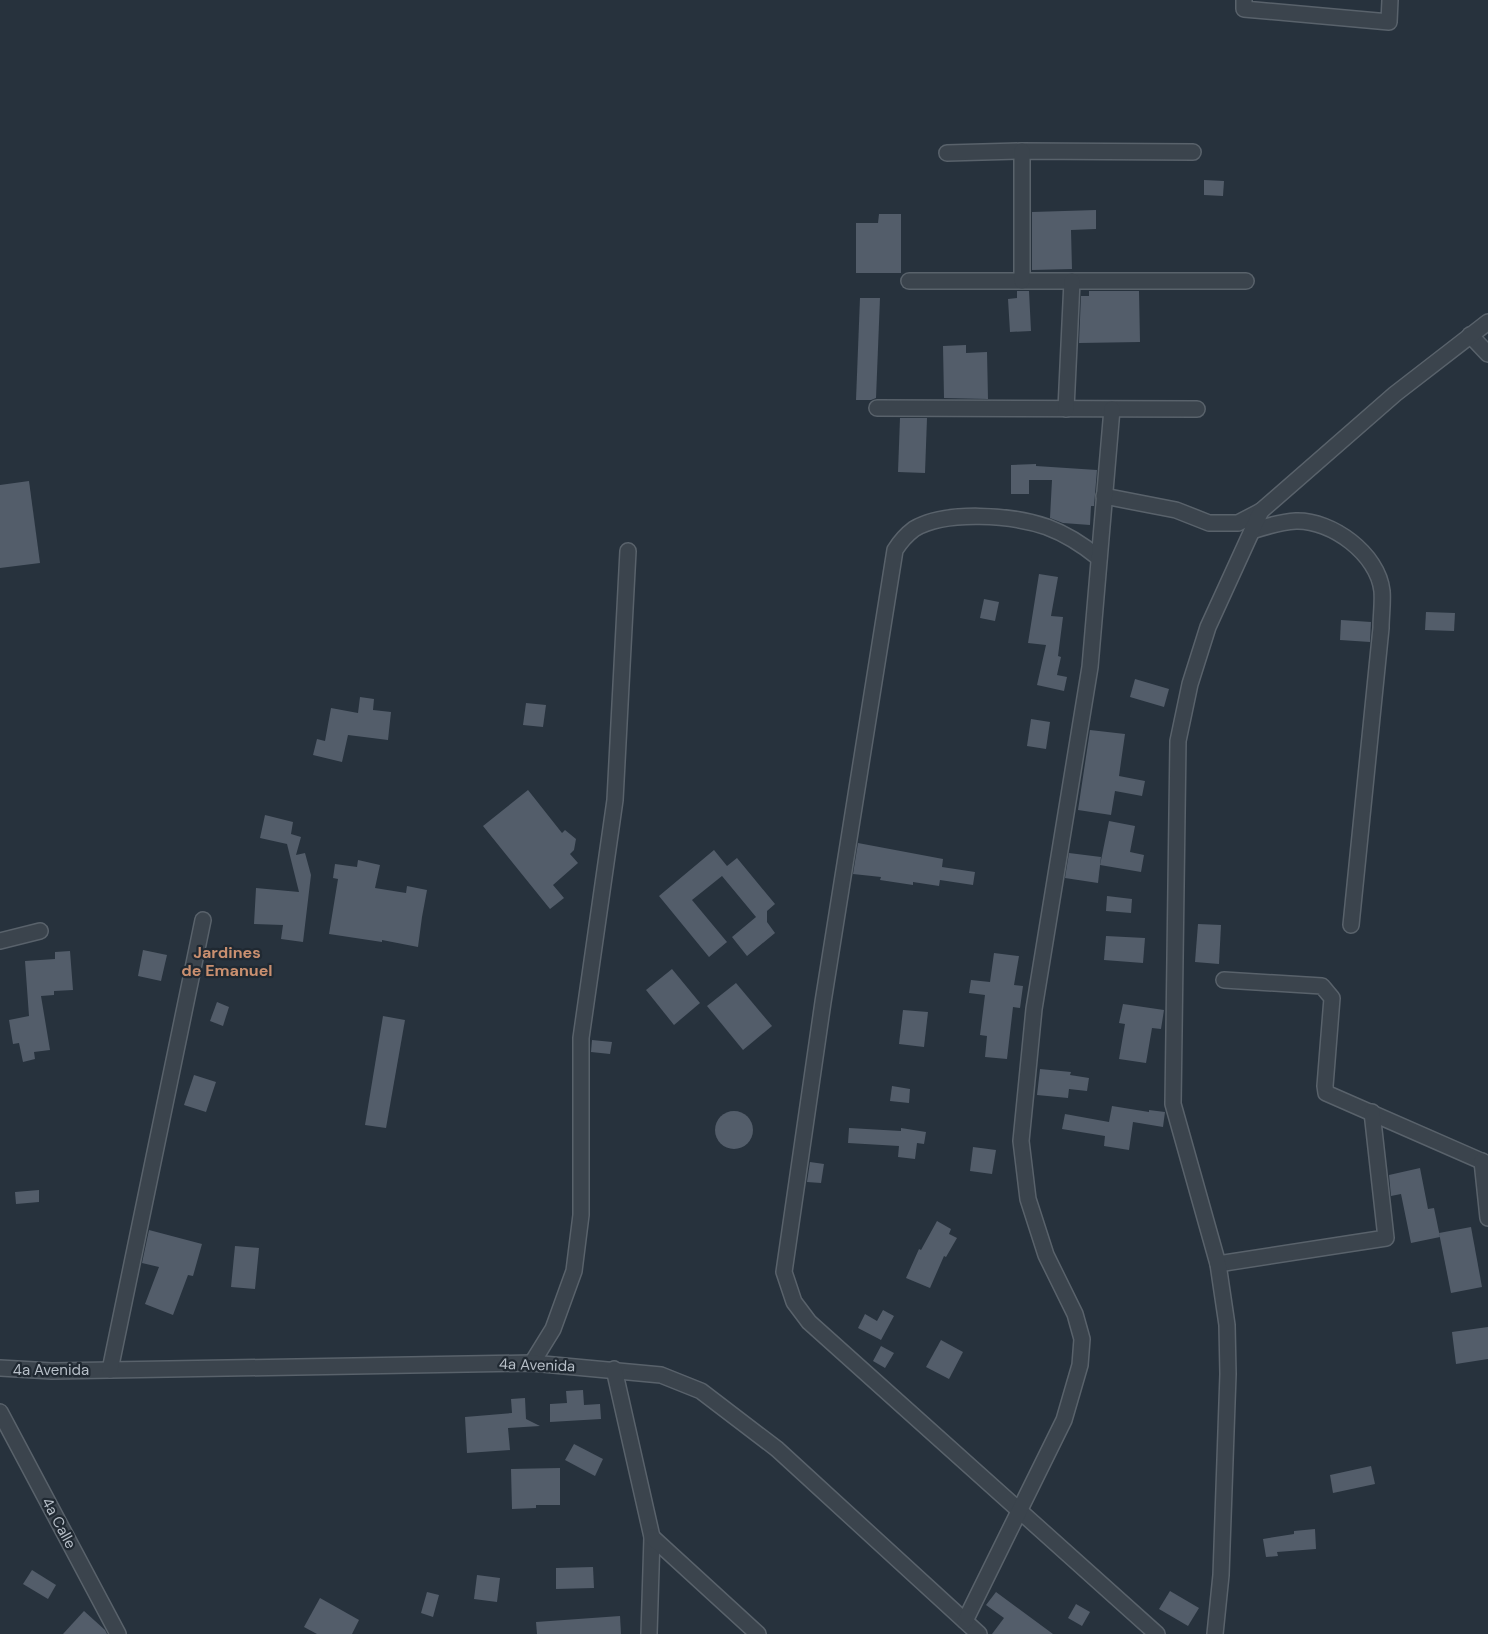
<svg xmlns="http://www.w3.org/2000/svg" width="1488" height="1634" font-family="'DM Sans',sans-serif">
<style>
.building{fill:#535d6a}
.lines{fill:none;stroke-linecap:round;stroke-linejoin:round}
.minor-casing{stroke:#59626b;stroke-width:18}
.minor{stroke:#3b444d;stroke-width:15}
.labels{text-anchor:middle;stroke-width:4.5;stroke-linejoin:round;paint-order:stroke}
.street-label{font-size:15px;fill:#b7bfc8;stroke:#202932}
.neighbourhood-label{font-size:16px;font-weight:bold;fill:#ca9070;stroke:#202932}
</style>
<rect width="100%" height="100%" fill="#27323d"/>
<!-- building -->
<g class="building">
<polygon points="1204,180 1224,181 1223,196 1204,195"/>
<polygon points="1096,210 1096,229 1071,230 1072,269 1032,270 1032,212"/>
<polygon points="879,214 901,214 901,273 856,273 856,223 878,223"/>
<polygon points="1017,291 1029,291 1031,331 1010,332 1008,299 1017,298"/>
<polygon points="1089,291 1139,291 1140,342 1079,343 1081,296 1089,296"/>
<polygon points="860,298 880,298 876,398 871,400 856,400"/>
<polygon points="966,345 966,353 987,352 988,399 944,398 943,346"/>
<polygon points="900,418 927,418 925,473 898,472"/>
<polygon points="1036,464 1036,466 1097,470 1094,506 1091,506 1090,525 1063,523 1050,518 1052,480 1029,480 1029,494 1011,494 1011,465"/>
<polygon points="29,481 40,563 0,568 0,485"/>
<polygon points="1039,574 1058,577 1051,616 1063,617 1058,656 1061,657 1057,675 1067,677 1064,691 1037,685 1046,645 1028,643"/>
<polygon points="984,599 999,602 995,621 980,618"/>
<polygon points="1426,612 1455,613 1454,631 1425,630"/>
<polygon points="1341,620 1371,622 1370,642 1340,640"/>
<polygon points="1135,679 1169,689 1164,707 1130,697"/>
<polygon points="360,697 374,699 373,710 391,712 388,740 348,735 342,762 313,755 317,739 325,741 331,708 358,713"/>
<polygon points="526,703 546,705 543,727 523,725"/>
<polygon points="1031,719 1050,722 1046,749 1027,746"/>
<polygon points="1090,730 1125,734 1119,776 1145,781 1142,796 1115,791 1111,815 1078,810"/>
<polygon points="528,790 562,833 565,830 576,839 574,850 570,854 578,863 553,885 564,898 550,909 483,826"/>
<polygon points="265,815 293,822 291,834 301,837 296,855 305,853 311,875 303,942 281,939 283,925 254,924 256,888 299,892 287,844 260,838"/>
<polygon points="1109,821 1135,826 1130,852 1144,855 1141,872 1100,865"/>
<polygon points="858,843 943,859 942,867 975,872 973,885 940,880 939,886 913,882 913,885 880,880 881,877 853,874"/>
<polygon points="714,850 727,866 737,858 775,904 767,911 767,922 775,933 747,956 732,937 756,917 722,876 692,900 727,942 709,957 659,896"/>
<polygon points="1069,853 1101,857 1098,883 1065,878"/>
<polygon points="358,860 380,865 375,888 406,893 407,886 427,890 422,917 418,947 382,940 382,942 329,934 338,879 333,878 335,864 357,867"/>
<polygon points="1107,896 1132,899 1131,913 1106,911"/>
<polygon points="1198,924 1221,925 1219,964 1195,962"/>
<polygon points="1106,936 1145,938 1143,963 1104,960"/>
<polygon points="143,950 167,955 161,981 138,976"/>
<polygon points="70,951 73,990 54,991 54,995 41,996 50,1050 34,1052 35,1059 23,1062 19,1043 13,1044 9,1020 29,1016 25,961 55,959 55,952"/>
<polygon points="994,953 1019,956 1014,985 1023,986 1020,1008 1013,1007 1007,1059 985,1057 987,1036 980,1035 985,995 969,993 971,980 990,982"/>
<polygon points="672,969 700,1003 674,1025 646,990"/>
<polygon points="736,983 772,1026 743,1050 707,1006"/>
<polygon points="217,1002 229,1007 223,1026 210,1021"/>
<polygon points="1123,1004 1164,1010 1161,1029 1152,1028 1146,1063 1119,1059 1125,1024 1119,1023"/>
<polygon points="903,1010 928,1012 924,1047 899,1044"/>
<polygon points="383,1016 405,1020 386,1128 365,1125"/>
<polygon points="592,1040 612,1042 610,1054 591,1052"/>
<polygon points="1040,1069 1071,1072 1070,1075 1089,1078 1087,1091 1069,1089 1068,1098 1037,1095"/>
<polygon points="194,1075 216,1082 206,1112 184,1105"/>
<polygon points="892,1086 910,1089 909,1103 890,1101"/>
<polygon points="1112,1106 1149,1112 1149,1110 1165,1112 1163,1127 1133,1122 1129,1150 1104,1146 1105,1136 1062,1129 1065,1114 1109,1122"/>
<circle cx="734" cy="1130" r="19"/>
<polygon points="849,1128 901,1131 901,1128 926,1132 924,1144 917,1143 915,1159 898,1157 899,1146 848,1143"/>
<polygon points="973,1147 996,1150 992,1174 970,1171"/>
<polygon points="810,1162 824,1164 821,1183 807,1182"/>
<polygon points="1420,1168 1428,1209 1434,1208 1440,1237 1411,1243 1401,1194 1391,1196 1389,1175"/>
<polygon points="39,1190 39,1202 16,1204 15,1192"/>
<polygon points="937,1221 951,1229 949,1234 957,1238 946,1257 944,1256 930,1288 906,1278 919,1249 921,1250"/>
<polygon points="1471,1227 1482,1287 1451,1293 1439,1233"/>
<polygon points="149,1230 202,1244 193,1276 188,1275 173,1315 145,1304 159,1267 142,1263"/>
<polygon points="235,1246 259,1248 255,1289 231,1287"/>
<polygon points="883,1310 894,1316 881,1340 858,1328 865,1314 877,1321"/>
<polygon points="1488,1327 1488,1359 1456,1364 1452,1332"/>
<polygon points="941,1340 963,1352 949,1379 926,1367"/>
<polygon points="881,1346 894,1353 885,1368 873,1361"/>
<polygon points="583,1390 584,1405 600,1404 601,1419 550,1422 550,1404 567,1403 566,1391"/>
<polygon points="525,1398 526,1419 540,1426 508,1428 510,1450 467,1453 465,1417 512,1413 511,1399"/>
<polygon points="574,1444 603,1459 595,1476 565,1460"/>
<polygon points="1371,1466 1375,1484 1333,1493 1330,1475"/>
<polygon points="560,1468 560,1505 536,1505 536,1508 512,1509 511,1469"/>
<polygon points="1315,1529 1316,1549 1277,1552 1278,1556 1266,1557 1263,1539 1294,1534 1294,1531"/>
<polygon points="593,1567 594,1588 556,1589 556,1568"/>
<polygon points="32,1570 56,1585 48,1599 23,1584"/>
<polygon points="477,1575 500,1578 497,1602 474,1599"/>
<polygon points="1170,1591 1199,1608 1188,1626 1159,1609"/>
<polygon points="427,1592 439,1595 433,1617 421,1613"/>
<polygon points="996,1592 1053,1634 992,1634 1004,1618 986,1605"/>
<polygon points="320,1598 359,1620 352,1634 317,1634 304,1627"/>
<polygon points="1076,1604 1090,1612 1082,1626 1068,1618"/>
<polygon points="84,1611 105,1630 107,1634 63,1634"/>
<polygon points="620,1616 621,1634 537,1634 536,1622"/>
</g>
<g class="lines">
<!-- minor casing -->
<g class="minor-casing">
<g id="minor">
<polyline points="1244,0 1244,9 1389,22 1390,0"/>
<polyline points="947,153 1022,151 1193,152"/>
<polyline points="909,281 1246,281"/>
<polyline points="1022,281 1022,151"/>
<polyline points="1470,335 1488,354"/>
<polyline points="877,408 1197,409"/>
<polyline points="1066,409 1072,281"/>
<polyline points="1104,496 1176,510 1209,523 1238,523 1261,511"/>
<path d="M1252 531C1267 526 1281 522 1296 521 1332 520 1378 554 1382 591 1383 603 1381 616 1381 628L1351 925"/>
<path d="M1099 558C1083 545 1066 534 1047 527 1012 515 946 510 914 529 906 535 900 542 895 550L823 1002 784 1272 794 1302 809 1322 1157 1634"/>
<polyline points="0,941 40,931"/>
<polyline points="1224,980 1322,986 1332,998 1325,1086 1326,1093 1488,1164"/>
<polyline points="1482,1161 1488,1218"/>
<polyline points="1218,1264 1386,1238 1372,1112"/>
<polyline points="532,1363 553,1329 574,1271 581,1215 581,1038 615,800 628,551"/>
<polyline points="0,1368 52,1371 532,1363 661,1375 701,1391 777,1449 979,1634"/>
<polyline points="614,1369 652,1537 649,1634"/>
<polyline points="110,1370 203,920"/>
<polyline points="0,1412 118,1634"/>
<polyline points="652,1537 758,1634"/>
<polyline points="965,1621 1064,1420 1080,1365 1082,1339 1075,1314 1046,1255 1028,1199 1021,1141 1034,1009 1090,667 1112,409"/>
<polyline points="1215,1634 1221,1575 1228,1374 1227,1325 1218,1264 1173,1104 1178,741 1190,684 1208,627 1261,511 1395,394 1488,322"/>
</g>
</g>
<!-- minor -->
<use href="#minor" class="minor"/>
</g>
<g class="labels">
<!-- street labels -->
<g class="street-label">
<text transform="translate(537 1365) rotate(2)" y="5">4a Avenida</text>
<text x="51" y="1375">4a Avenida</text>
<text transform="translate(59 1523) rotate(62)" y="5">4a Calle</text>
</g>
<!-- neighbourhood labels -->
<g class="neighbourhood-label">
<text x="227" y="958">Jardines<tspan x="227" dy="18">de Emanuel</tspan></text>
</g>
</g>
</svg>
